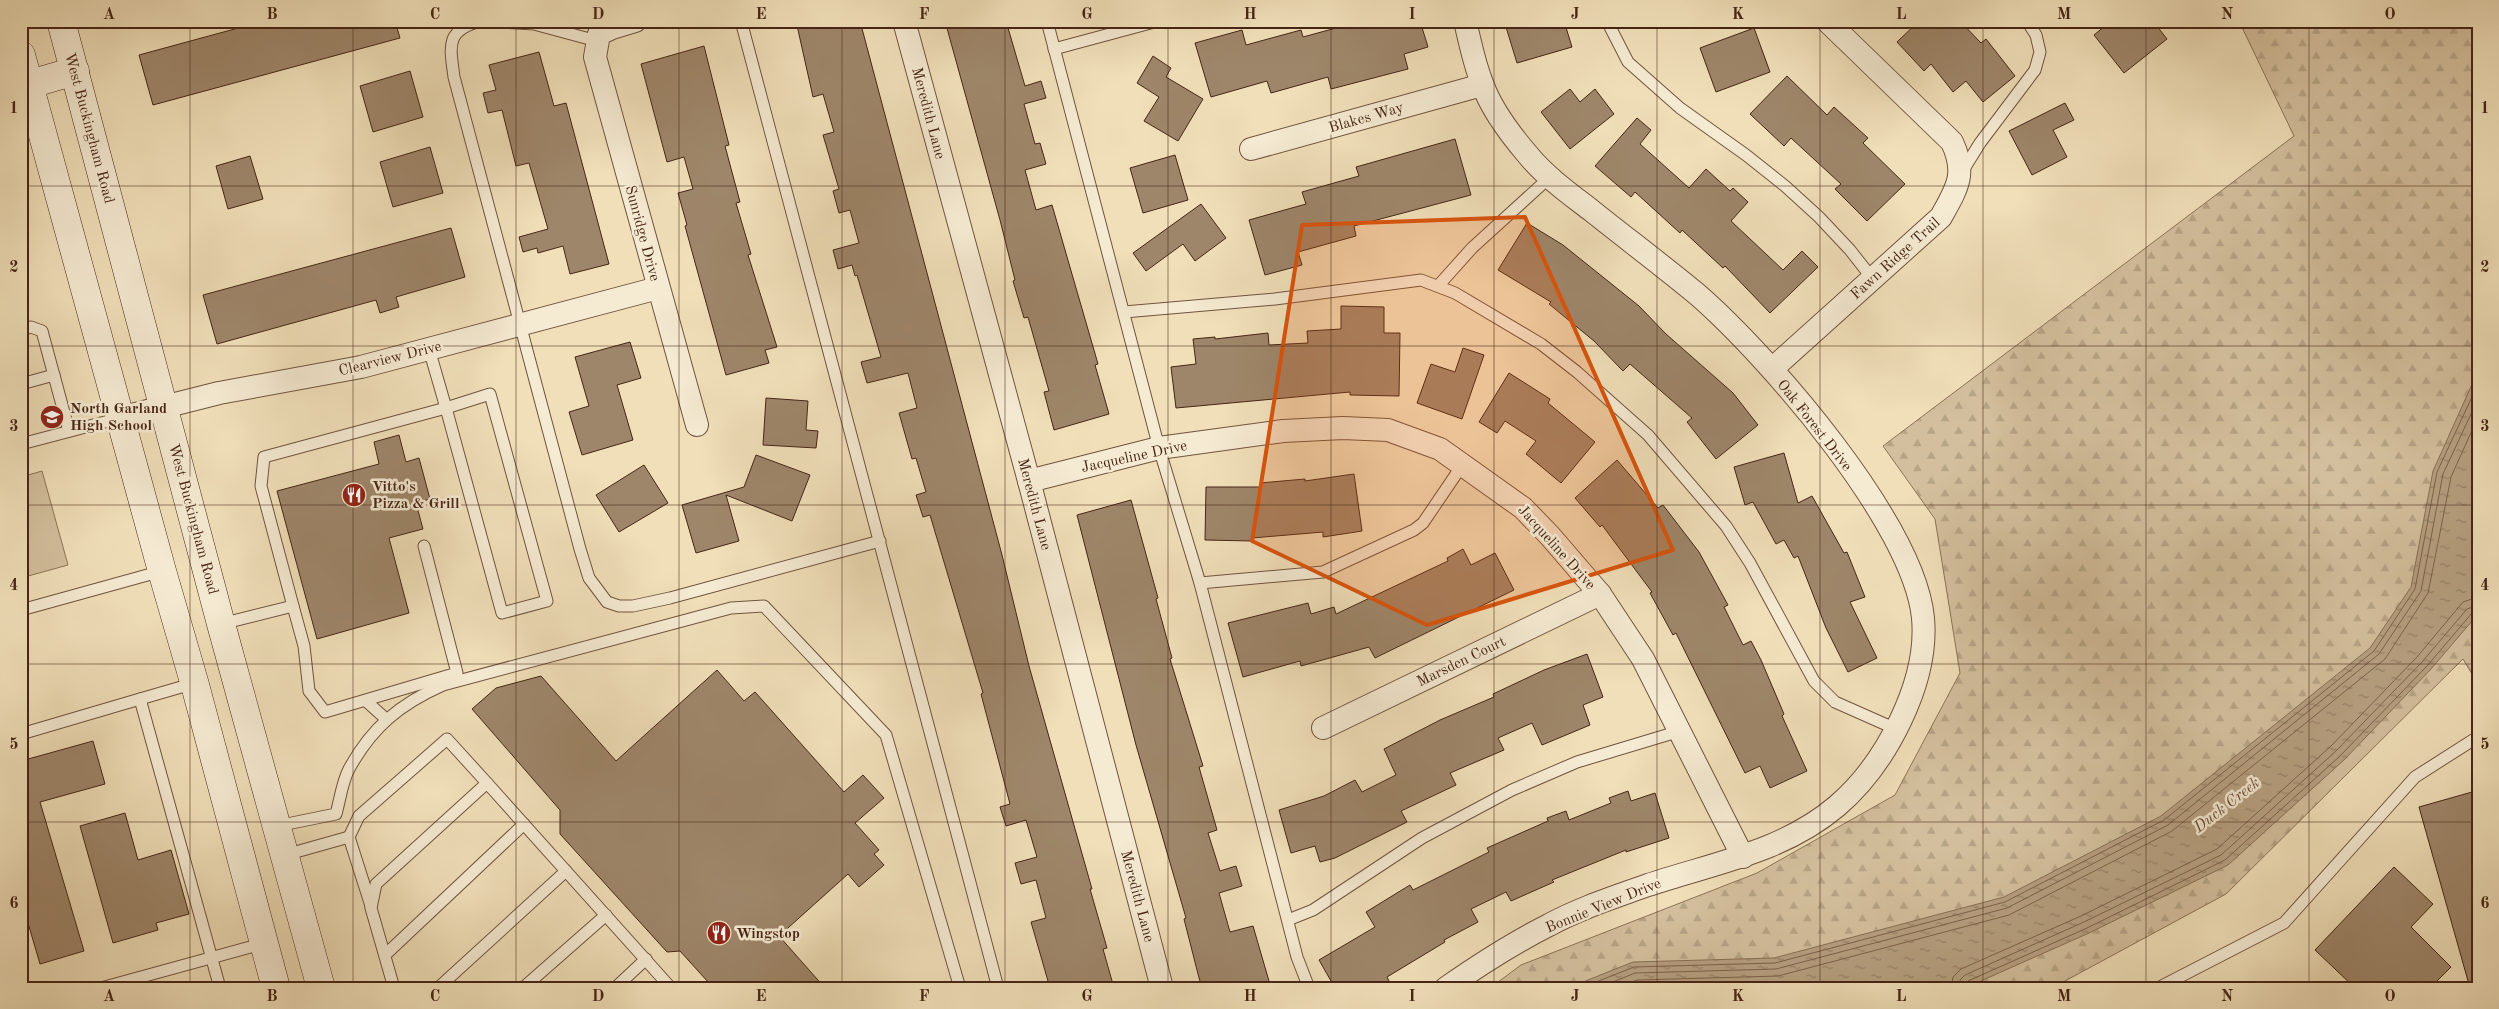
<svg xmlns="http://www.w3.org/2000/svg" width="2499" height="1009" font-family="'Old Standard TT',serif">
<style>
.forest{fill:url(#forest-firs);stroke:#8c7259}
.park{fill:#d3bf9d;stroke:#8c7259}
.water{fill:url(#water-ripples);stroke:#896f56}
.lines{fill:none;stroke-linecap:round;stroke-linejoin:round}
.shore{stroke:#7e624b;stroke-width:1}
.building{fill:#9e866a;stroke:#462515}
.service-casing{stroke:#70543e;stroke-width:13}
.minor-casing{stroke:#70543e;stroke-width:24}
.secondary-casing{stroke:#462515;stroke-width:29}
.service{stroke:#f5ead2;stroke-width:11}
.minor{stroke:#f5ead2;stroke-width:22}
.secondary{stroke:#f5ead2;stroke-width:28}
.marked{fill:#d8540d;fill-opacity:0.2;stroke:#d8540d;stroke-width:4;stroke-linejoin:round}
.grid{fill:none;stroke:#462515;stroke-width:1;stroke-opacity:0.55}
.labels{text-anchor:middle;stroke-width:5;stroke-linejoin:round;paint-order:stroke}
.street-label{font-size:15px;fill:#462515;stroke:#f5ead2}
.poi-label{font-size:15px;font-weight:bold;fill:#462515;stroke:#f5ead2;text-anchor:start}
.water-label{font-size:16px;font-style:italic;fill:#684a35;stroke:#f5ead2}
.neatline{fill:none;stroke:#462515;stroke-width:2}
.grid-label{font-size:16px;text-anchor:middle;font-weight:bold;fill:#462515}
</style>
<defs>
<pattern id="forest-firs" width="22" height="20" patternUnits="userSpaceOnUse" patternTransform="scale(1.25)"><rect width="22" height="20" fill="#d3bf9d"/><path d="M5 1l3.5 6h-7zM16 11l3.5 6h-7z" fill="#b6a486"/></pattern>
<pattern id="water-ripples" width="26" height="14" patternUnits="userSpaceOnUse" patternTransform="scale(1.25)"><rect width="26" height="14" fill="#b6a081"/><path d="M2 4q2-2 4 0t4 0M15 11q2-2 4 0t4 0" fill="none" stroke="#968268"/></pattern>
</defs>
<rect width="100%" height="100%" fill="#f0dfb9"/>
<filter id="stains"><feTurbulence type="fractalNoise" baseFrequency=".004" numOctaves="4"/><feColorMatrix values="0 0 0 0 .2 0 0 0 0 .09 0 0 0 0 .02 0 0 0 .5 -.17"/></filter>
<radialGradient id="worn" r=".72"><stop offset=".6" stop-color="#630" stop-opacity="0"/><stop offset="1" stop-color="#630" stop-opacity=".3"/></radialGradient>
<!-- forest -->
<polygon class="forest" points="2239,21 2478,21 2478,684 2463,659 2226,894 2052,988 1490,988 1521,965 1757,873 1895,795 1960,673 1935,519 1883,446 2294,136"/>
<!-- park -->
<polygon class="park" points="42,471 68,565 21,578 21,477"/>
<!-- water -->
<polygon class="water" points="2478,371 2478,614 2431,669 2344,760 2228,865 2089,933 1965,988 1568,988 1633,962 1774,958 2004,897 2161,816 2370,648 2411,587 2433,471"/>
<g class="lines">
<!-- shore -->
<g class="shore">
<polyline points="1581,988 1634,967 1775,963 2005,902 2164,820 2374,651 2415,589 2437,472 2478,384"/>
<polyline points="1598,988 1635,973 1776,969 2007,908 2168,825 2379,654 2421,591 2443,474 2478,399"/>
<polyline points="1618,988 1637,980 1778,976 2009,915 2172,831 2385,659 2428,593 2451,477 2478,417"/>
<polyline points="1951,988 1953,977 1961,969 2081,916 2217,849 2331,746 2417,657 2463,602 2478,597"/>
<polyline points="1958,988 1960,980 1965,975 2084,922 2221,855 2336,751 2422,662 2467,609 2478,605"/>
<polyline points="1964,988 1968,981 2087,928 2225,860 2340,756 2427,666 2472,613 2478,611"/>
</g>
</g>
<!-- building -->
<g class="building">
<polygon points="264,21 395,21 400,38 153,105 139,55"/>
<polygon points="796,21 860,21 1002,555 1029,666 1092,889 1090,889 1107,948 1103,949 1114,988 1050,988 1031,922 1046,918 1036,880 1021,884 1015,863 1037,857 1026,820 1006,826 1000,807 1010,804 981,694 983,693 930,515 923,517 916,495 926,492 916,458 912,459 899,413 917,408 908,373 867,383 861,362 881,357 857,275 855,276 852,265 838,269 833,250 859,243 850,210 839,213 833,191 839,189 823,135 834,132 823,94 813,97"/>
<polygon points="945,21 1006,21 1025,86 1041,81 1046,98 1024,104 1035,144 1040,143 1046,164 1025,170 1036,210 1052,205 1098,364 1095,365 1109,414 1054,430 1044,392 1049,391 1028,317 1024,318 1013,281 1015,280 1000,220"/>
<polygon points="1371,21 1420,21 1428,47 1404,54 1408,69 1331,89 1328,77 1271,93 1267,81 1211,97 1195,43 1242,30 1246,45 1301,30 1303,37 1358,22 1359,25"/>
<polygon points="1525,21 1564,21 1572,47 1517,63 1506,27"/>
<polygon points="1919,21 1960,21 1981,43 1986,39 2015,76 1983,102 1966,81 1953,92 1931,64 1924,71 1897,42"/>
<polygon points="2111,21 2153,21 2167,39 2124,73 2094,35"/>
<polygon points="1754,28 1770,72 1716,92 1700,48"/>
<polygon points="704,46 729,145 725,146 740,202 736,203 751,254 748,255 777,347 765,350 769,363 726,375 685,226 687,225 678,193 693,189 684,157 667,162 641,64"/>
<polygon points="539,52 554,106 566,103 609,264 570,274 563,246 538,253 537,248 523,252 519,237 548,229 529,163 516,166 502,110 488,113 483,93 496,90 489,65"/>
<polygon points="1153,56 1171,68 1166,77 1203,99 1178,141 1144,121 1159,97 1137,83"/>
<polygon points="410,71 423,117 373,132 360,86"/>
<polygon points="1787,76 1827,115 1834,107 1868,138 1863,143 1905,184 1867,221 1835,189 1841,184 1791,138 1784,146 1750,114"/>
<polygon points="1570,89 1580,102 1595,89 1614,114 1570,149 1541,112"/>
<polygon points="2065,103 2074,120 2053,130 2067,157 2032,175 2009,131"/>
<polygon points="1637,118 1651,130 1640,144 1689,188 1706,169 1730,191 1733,188 1748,202 1731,221 1783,270 1802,251 1818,267 1770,313 1725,266 1723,268 1682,230 1680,233 1635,192 1631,197 1595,166"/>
<polygon points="1455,139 1471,195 1354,226 1356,236 1298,252 1302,265 1265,275 1249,220 1306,204 1302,192 1359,176 1356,167"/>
<polygon points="430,147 443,193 393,207 380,162"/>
<polygon points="1175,155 1188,200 1143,213 1130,168"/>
<polygon points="250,156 263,199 228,209 216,166"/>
<polygon points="1201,204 1226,238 1195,261 1183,244 1146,271 1133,253"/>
<polygon points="1527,223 1563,245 1639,306 1666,334 1733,393 1758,425 1716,459 1687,422 1692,418 1630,364 1623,371 1594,341 1549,304 1551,302 1498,270"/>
<polygon points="451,228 465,277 396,297 399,307 380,313 376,300 217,344 203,295"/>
<polygon points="1341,306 1384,307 1384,333 1400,333 1399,396 1350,395 1350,392 1176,408 1171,367 1196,364 1193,339 1215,337 1215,339 1268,333 1269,345 1308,343 1307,331 1341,329"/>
<polygon points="630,342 641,378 617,385 633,440 582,455 569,412 589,406 575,357"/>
<polygon points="1463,348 1484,355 1462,419 1417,403 1431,364 1455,372"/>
<polygon points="1509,373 1550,399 1548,403 1595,442 1561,483 1526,454 1536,441 1505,421 1497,433 1479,422"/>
<polygon points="766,398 808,401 806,430 818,431 816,448 763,445"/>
<polygon points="399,435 406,462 419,458 430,499 416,503 423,529 389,538 409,613 317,639 277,491 379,464 374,442"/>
<polygon points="1784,453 1798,503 1812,496 1844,553 1847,552 1865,597 1850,602 1877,658 1848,672 1826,628 1798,556 1794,558 1784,540 1776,544 1753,502 1745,505 1734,467"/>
<polygon points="756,455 810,475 792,521 726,495 739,541 696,553 682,505 744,487"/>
<polygon points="1617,460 1658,508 1663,505 1699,552 1728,605 1724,607 1743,645 1751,641 1761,660 1784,714 1782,716 1807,771 1770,788 1760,766 1745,773 1676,633 1673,635 1650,593 1652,592 1602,525 1600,527 1575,498"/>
<polygon points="644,465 668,503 619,532 596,495"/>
<polygon points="1354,474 1362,531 1323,537 1323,532 1252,538 1252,541 1205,540 1206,487 1260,487 1260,483 1305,479 1305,481"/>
<polygon points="1131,500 1158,598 1156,599 1172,658 1170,659 1203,766 1199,767 1217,830 1208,833 1220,871 1236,866 1242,886 1219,893 1230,932 1253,926 1271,988 1202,988 1198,974 1184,919 1186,918 1136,745 1077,515"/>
<polygon points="1463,549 1471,565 1495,553 1514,590 1375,658 1369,647 1301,666 1300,661 1243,677 1228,623 1308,603 1311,614 1334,607 1336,614 1448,561 1447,558"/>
<polygon points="1587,654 1603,697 1583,705 1590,725 1542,745 1532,723 1498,738 1504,750 1450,773 1456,785 1401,811 1407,822 1335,858 1320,862 1315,846 1291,853 1279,810 1324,796 1355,780 1362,792 1396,775 1384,749 1440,720 1494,697 1493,694 1544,670"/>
<polygon points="717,670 744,701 755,692 844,792 863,775 884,798 855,823 879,850 874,854 884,865 859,887 848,874 779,936 825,988 726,988 724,985 709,983 680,951 667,952 560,834 560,810 472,709 496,688 541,676 616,761"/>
<polygon points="93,741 105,784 40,802 84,951 40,964 21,899 21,761"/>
<polygon points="1628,791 1631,801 1655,793 1669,838 1626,852 1626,850 1552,880 1554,882 1511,901 1506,892 1471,909 1478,922 1444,940 1445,942 1387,977 1390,983 1382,988 1335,988 1319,960 1375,927 1366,912 1410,885 1413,890 1489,852 1487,848 1548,821 1547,818 1566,811 1569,820 1611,803 1609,798"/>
<polygon points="2472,792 2478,811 2478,988 2470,988 2419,807"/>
<polygon points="125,813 138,860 171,850 189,914 156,923 158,930 113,943 80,826"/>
<polygon points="2394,867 2433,904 2411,927 2451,967 2430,988 2355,988 2315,950"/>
</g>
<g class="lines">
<!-- service casing -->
<g class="service-casing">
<g id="service">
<path d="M480 21C445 31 450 46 454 77L580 549 589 578 607 602 619 606H633L670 598 880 541"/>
<polyline points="483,21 534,24 597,41"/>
<polyline points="741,21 998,988"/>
<polyline points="1047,21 1159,448 1200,583 1297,957 1309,988"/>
<polyline points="1607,21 1628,62 1680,108 1746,155 1785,186 1819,217 1850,250 1872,278"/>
<polyline points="1054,49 1158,21"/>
<polyline points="1962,172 1980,143 2035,70 2040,52 2036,35 2027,21"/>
<polyline points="1438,286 1472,248 1550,177"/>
<polyline points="1124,312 1275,299 1421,280 1455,293 1541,344 1577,372 1648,435 1726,526 1750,563 1814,681 1835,702 1896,729"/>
<polyline points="21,330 31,327 42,331 69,431"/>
<polyline points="21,384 54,375"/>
<polyline points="21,444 120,418"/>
<polyline points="1200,583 1323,572 1414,530 1423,523 1463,464"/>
<polyline points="293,606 261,486 264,457 446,408 502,613 547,601 490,394 446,408 429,349"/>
<polyline points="21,610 162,571"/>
<polyline points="221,624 293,606 304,646 309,691 325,712 457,673 424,546"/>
<polyline points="140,699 195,683"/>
<polyline points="366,701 386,719"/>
<polyline points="21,734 140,699 220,988"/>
<path d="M277 826 336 814C340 800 342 782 349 769 372 727 400 704 443 685L731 608 764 606 886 735 960 988"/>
<polyline points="285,855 349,837"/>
<polyline points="371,906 349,837 359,816 447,739 487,783"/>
<polyline points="1288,920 1313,910 1422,838 1512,790 1577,762 1680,731"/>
<polyline points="385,955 524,824"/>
<polyline points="101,988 265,943"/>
<polyline points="394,988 371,908 376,884 487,783 671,988"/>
<polyline points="438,988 566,871"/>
<polyline points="523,988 606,915"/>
<polyline points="615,988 646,959"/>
<polyline points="2158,988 2284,923 2415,777 2473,740 2478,742"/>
</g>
</g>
<!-- minor casing -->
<g class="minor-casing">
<g id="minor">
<polyline points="635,21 612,28 599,34 595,57 697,425"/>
<polyline points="904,21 1029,481 1162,988"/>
<polyline points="1251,149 1482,85"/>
<path d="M1772 369 1941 217C1957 188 1967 174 1952 142L1827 21"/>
<polyline points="120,418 219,393 361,367 658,288"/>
<polyline points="1029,481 1159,448 1283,431 1343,428 1388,430 1440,449 1523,508 1550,536 1600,594 1643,659 1743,857"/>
<polyline points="1323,728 1600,594"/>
<path d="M1446 988C1479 965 1513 943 1549 925 1580 908 1615 897 1648 885 1714 863 1783 852 1837 806 1885 765 1929 683 1923 618 1914 524 1769 357 1698 295 1663 266 1627 239 1592 211 1570 194 1545 176 1528 155 1510 134 1491 109 1482 83 1474 63 1470 42 1465 21"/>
</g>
</g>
<!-- secondary casing -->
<g class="secondary-casing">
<g id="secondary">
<polyline points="61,21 221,624 321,988"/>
<polyline points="21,55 162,571 195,685 276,988"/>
<polyline points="30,84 75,71"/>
</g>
</g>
<!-- service -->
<use href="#service" class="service"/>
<!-- minor -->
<use href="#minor" class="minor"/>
<!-- secondary -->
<use href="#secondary" class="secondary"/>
</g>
<!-- marked area -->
<path class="marked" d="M1525 217 1673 550 1427 625 1252 541 1302 225Z"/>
<!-- grid -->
<path class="grid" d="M190 21V988M353 21V988M516 21V988M679 21V988M842 21V988M1005 21V988M1168 21V988M1331 21V988M1494 21V988M1657 21V988M1820 21V988M1983 21V988M2146 21V988M2309 21V988M21 186H2478M21 346H2478M21 505H2478M21 664H2478M21 822H2478"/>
<!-- icons -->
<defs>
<g id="school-disc" transform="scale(1.25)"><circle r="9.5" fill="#8f2418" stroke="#f5ead2"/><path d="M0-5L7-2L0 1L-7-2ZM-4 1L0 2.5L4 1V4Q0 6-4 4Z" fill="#fff"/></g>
<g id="restaurant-disc" transform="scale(1.25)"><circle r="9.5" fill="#8f2418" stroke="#f5ead2"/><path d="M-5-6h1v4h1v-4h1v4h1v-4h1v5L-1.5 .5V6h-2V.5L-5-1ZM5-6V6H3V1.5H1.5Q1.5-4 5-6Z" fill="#fff"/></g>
</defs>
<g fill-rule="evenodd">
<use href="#school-disc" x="52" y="417"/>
<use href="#restaurant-disc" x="354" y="495"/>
<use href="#restaurant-disc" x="719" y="933"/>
</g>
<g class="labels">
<!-- street labels -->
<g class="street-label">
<text transform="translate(929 113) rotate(75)" y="5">Meredith Lane</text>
<text transform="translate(1366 117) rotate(-16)" y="5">Blakes Way</text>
<text transform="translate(90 128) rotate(75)" y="5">West Buckingham Road</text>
<text transform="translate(643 233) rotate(75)" y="5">Sunridge Drive</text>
<text transform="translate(1895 258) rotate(-42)" y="5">Fawn Ridge Trail</text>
<text transform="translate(390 358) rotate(-14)" y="5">Clearview Drive</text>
<text transform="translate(1815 425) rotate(52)" y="5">Oak Forest Drive</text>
<text transform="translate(1134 456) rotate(-12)" y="5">Jacqueline Drive</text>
<text transform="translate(1035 504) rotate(75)" y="5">Meredith Lane</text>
<text transform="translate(194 519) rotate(75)" y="5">West Buckingham Road</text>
<text transform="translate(1557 547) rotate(48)" y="5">Jacqueline Drive</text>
<text transform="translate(1461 661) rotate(-26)" y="5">Marsden Court</text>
<text transform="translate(1138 896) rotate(75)" y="5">Meredith Lane</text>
<text transform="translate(1603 905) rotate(-22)" y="5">Bonnie View Drive</text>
</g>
<!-- poi labels -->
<g class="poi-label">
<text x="70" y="413">North Garland<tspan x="70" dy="17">High School</tspan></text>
<text x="372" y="491">Vitto's<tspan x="372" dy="17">Pizza &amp; Grill</tspan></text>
<text x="736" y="938">Wingstop</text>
</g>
<!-- water labels -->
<g class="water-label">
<text transform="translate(2226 804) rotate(-38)" y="6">Duck Creek</text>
</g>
</g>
<!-- margin -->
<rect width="2499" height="1009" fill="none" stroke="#f0dfb9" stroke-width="55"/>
<rect x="28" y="28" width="2444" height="954" class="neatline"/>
<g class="grid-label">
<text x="109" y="19">A</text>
<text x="272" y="19">B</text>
<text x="435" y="19">C</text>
<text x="598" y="19">D</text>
<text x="761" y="19">E</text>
<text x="924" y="19">F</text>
<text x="1087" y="19">G</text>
<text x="1250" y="19">H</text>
<text x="1412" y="19">I</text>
<text x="1575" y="19">J</text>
<text x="1738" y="19">K</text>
<text x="1901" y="19">L</text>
<text x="2064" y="19">M</text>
<text x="2227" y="19">N</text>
<text x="2390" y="19">O</text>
<text x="14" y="113">1</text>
<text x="2485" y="113">1</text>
<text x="14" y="272">2</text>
<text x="2485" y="272">2</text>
<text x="14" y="431">3</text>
<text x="2485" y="431">3</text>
<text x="14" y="590">4</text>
<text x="2485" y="590">4</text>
<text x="14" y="749">5</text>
<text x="2485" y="749">5</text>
<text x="14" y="908">6</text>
<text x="2485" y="908">6</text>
<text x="109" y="1001">A</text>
<text x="272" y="1001">B</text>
<text x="435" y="1001">C</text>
<text x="598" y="1001">D</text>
<text x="761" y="1001">E</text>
<text x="924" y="1001">F</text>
<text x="1087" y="1001">G</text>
<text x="1250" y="1001">H</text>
<text x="1412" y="1001">I</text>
<text x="1575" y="1001">J</text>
<text x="1738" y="1001">K</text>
<text x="1901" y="1001">L</text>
<text x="2064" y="1001">M</text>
<text x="2227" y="1001">N</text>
<text x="2390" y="1001">O</text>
</g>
<rect width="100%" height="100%" filter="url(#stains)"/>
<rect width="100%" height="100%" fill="url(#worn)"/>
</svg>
